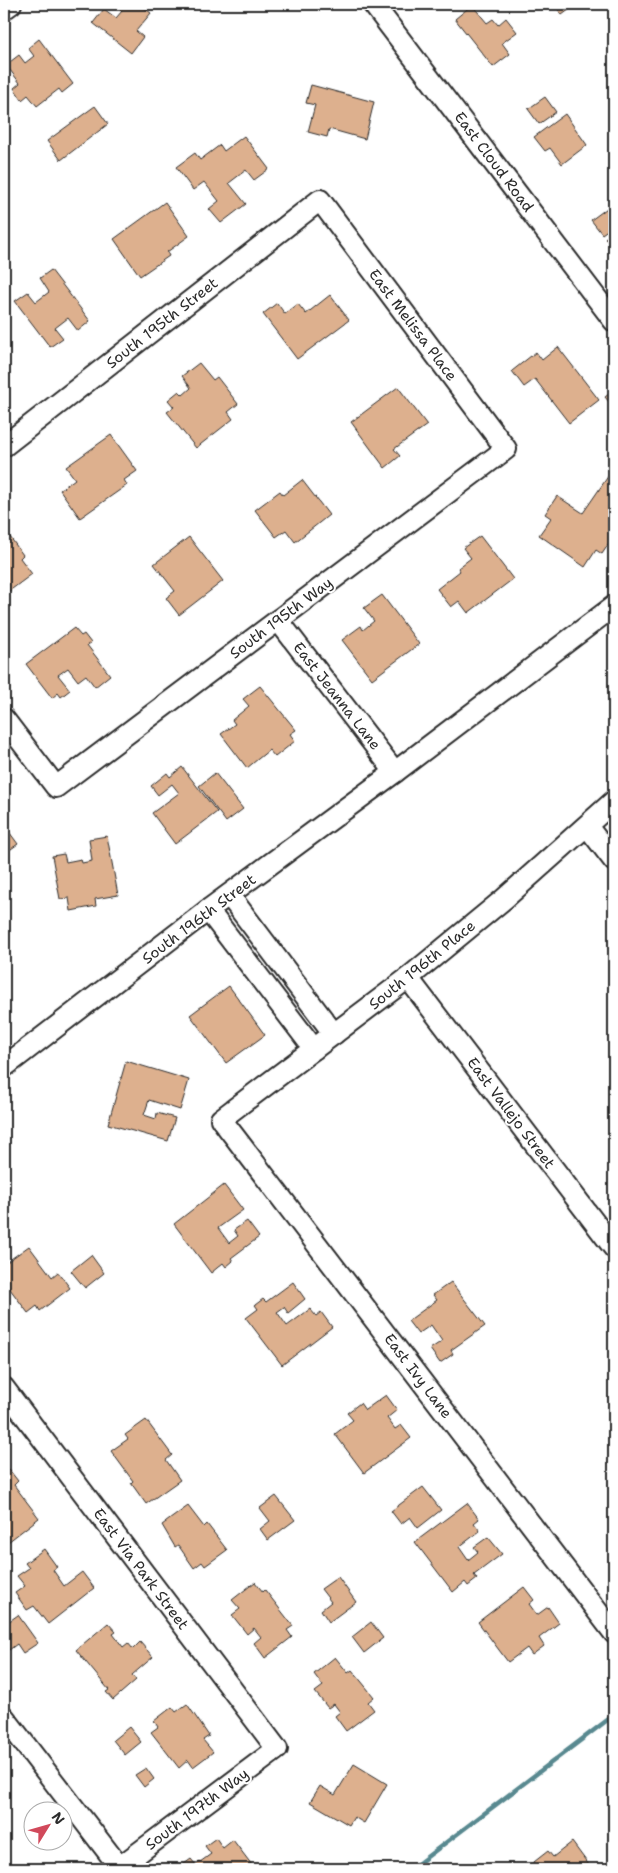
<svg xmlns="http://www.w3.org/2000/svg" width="618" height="1873" font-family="'Shantell Sans',sans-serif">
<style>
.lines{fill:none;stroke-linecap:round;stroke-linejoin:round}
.stream{stroke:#598990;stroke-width:4.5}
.building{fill:#ddb08e;stroke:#2b2b2b}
.minor-casing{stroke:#2b2b2b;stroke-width:24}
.minor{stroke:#fff;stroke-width:20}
.labels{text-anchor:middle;stroke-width:4;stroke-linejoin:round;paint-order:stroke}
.street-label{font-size:15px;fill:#2b2b2b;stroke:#fff}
</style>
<rect width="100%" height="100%" fill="#fff"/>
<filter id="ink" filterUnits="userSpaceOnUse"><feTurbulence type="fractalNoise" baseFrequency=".02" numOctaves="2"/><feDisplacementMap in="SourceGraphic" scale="10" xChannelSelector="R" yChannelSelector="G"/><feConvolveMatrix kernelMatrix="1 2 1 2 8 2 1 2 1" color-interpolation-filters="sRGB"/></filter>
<g filter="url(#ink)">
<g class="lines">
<!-- stream -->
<polyline class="stream" points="411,1869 614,1715"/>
</g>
<!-- building -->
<g class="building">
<polygon points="119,4 139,4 151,13 136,31 143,37 131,53 93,23 104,9 116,18 122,11 117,7"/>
<polygon points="554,4 577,4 562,15"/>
<polygon points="472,5 487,23 493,19 498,25 506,18 517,32 502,43 510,54 493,67 455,19"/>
<polygon points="39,39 73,84 62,93 59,89 37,106 28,95 22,100 14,88 20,83 6,65 19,55 25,63 34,56 28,48"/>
<polygon points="311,85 374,102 365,139 329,129 327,137 308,132 315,105 306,103"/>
<polygon points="545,97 556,112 539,124 528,109"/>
<polygon points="95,106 108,124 61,160 47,141"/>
<polygon points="565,114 587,145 562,164 550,148 545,151 534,137"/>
<polygon points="244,136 269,169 254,180 246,170 229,183 246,204 221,223 209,209 219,201 204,182 193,190 176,167 195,153 200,160 220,145 224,151"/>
<polygon points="165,202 189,236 167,252 169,256 140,276 114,239"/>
<polygon points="614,203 614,227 613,226 602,234 591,220"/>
<polygon points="614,231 614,250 605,238"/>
<polygon points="51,270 90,321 78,331 68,318 55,328 63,338 50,347 15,301 28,292 36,302 49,292 40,278"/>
<polygon points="330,295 349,320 297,359 263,314 277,303 285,314 298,304 306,314"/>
<polygon points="558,347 599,400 569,423 535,379 524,387 512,371 536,352 542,360"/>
<polygon points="199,363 213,380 217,377 238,404 228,412 233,419 196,448 167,412 174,407 168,400 179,391 183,395 191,388 182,376"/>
<polygon points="398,387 427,425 394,449 400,456 385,468 351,422"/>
<polygon points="614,390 614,408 605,397"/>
<polygon points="111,435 137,471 124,480 127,485 80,518 60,490 75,479 66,467"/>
<polygon points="609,475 614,478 614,536 602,554 596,550 585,567 539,535 551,518 545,514 557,496 583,513"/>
<polygon points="302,480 329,515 295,542 286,530 276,537 255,510 280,491 283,495"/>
<polygon points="480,536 513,579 468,613 459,601 451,607 437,589 460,571 458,568 471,558 463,548"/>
<polygon points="10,537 23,555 20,558 32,574 4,595 4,542"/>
<polygon points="189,537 223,581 179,615 166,598 175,591 154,564"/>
<polygon points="382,595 419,644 372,679 342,640 361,626 363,630 374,621 364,608"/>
<polygon points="74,628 81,636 84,634 91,643 87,645 110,675 95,687 86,675 78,681 68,668 58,675 70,690 61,697 58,693 52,698 26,664"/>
<polygon points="260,686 296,730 290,734 295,741 275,757 269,750 247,768 221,734 235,724 232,720 249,706 243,699"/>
<polygon points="182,767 217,812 175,844 152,813 179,793 172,784 158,795 151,786 167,773 170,777"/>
<polygon points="215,773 243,809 226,822 199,786"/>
<polygon points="4,825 18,844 4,854"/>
<polygon points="107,836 118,895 95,899 96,906 71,911 69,898 60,899 52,856 64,854 66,862 81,859 82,863 92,861 89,839"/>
<polygon points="229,986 265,1035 226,1063 190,1015"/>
<polygon points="126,1061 189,1080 180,1110 149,1100 144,1115 156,1119 157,1113 175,1118 168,1141 108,1124"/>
<polygon points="224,1185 243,1210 218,1228 229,1243 238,1236 234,1230 247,1221 259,1237 231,1258 233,1261 226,1267 223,1263 211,1273 174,1224"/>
<polygon points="29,1246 52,1277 58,1272 70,1288 40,1311 37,1306 28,1313 4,1281 4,1264"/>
<polygon points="91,1255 104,1273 85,1288 71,1271"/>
<polygon points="293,1282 305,1299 288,1313 284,1307 277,1312 287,1326 310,1309 316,1316 321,1312 332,1327 282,1365 246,1318 258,1309 255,1305 263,1299 266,1302"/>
<polygon points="451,1282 485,1326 451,1350 453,1354 440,1363 430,1349 442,1341 431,1325 418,1334 408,1321 437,1300 433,1295"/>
<polygon points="386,1395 397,1410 387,1418 395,1429 401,1425 411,1438 364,1473 335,1434 353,1420 347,1413 360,1403 365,1410"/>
<polygon points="146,1420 172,1455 166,1460 180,1480 146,1504 131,1483 133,1481 111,1451 128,1439 125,1435"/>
<polygon points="7,1467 18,1481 14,1485 39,1518 8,1542 4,1537 4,1470"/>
<polygon points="423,1487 441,1510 418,1528 410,1517 401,1524 391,1511"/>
<polygon points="276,1496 295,1520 268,1540 260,1529 270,1521 260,1508"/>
<polygon points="467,1503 479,1519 474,1523 480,1531 459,1547 468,1560 478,1552 474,1547 488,1537 502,1554 474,1575 477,1579 468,1586 465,1582 453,1592 415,1542"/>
<polygon points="188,1506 204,1527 207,1524 227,1550 205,1566 202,1562 194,1568 178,1545 175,1547 162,1525"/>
<polygon points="44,1549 57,1567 53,1570 64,1586 82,1572 94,1588 48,1624 34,1606 27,1610 15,1593 25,1586 17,1576 29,1568 25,1563"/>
<polygon points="338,1577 356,1602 329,1622 321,1610 331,1602 321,1589"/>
<polygon points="255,1582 263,1592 265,1590 293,1626 287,1630 292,1637 265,1658 254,1643 261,1637 254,1628 247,1634 232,1615 240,1609 232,1600"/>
<polygon points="524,1587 534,1600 529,1604 537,1615 548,1607 559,1623 539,1638 544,1646 532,1655 527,1648 508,1662 478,1622"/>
<polygon points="18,1615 38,1643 23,1653 17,1644 9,1650 4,1643 4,1625"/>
<polygon points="371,1622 383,1638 364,1653 352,1637"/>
<polygon points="108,1623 116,1632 113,1634 123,1647 128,1643 133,1649 140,1642 153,1657 132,1675 136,1680 113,1700 106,1692 109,1690 76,1650"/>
<polygon points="335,1657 348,1673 352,1670 374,1697 368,1702 374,1710 346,1731 335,1716 340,1712 334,1704 328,1708 315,1692 323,1686 314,1674"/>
<polygon points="187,1704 209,1736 203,1740 213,1752 193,1767 188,1760 179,1768 151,1732 158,1727 154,1721 172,1707 176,1712"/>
<polygon points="129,1727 141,1742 125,1755 113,1740"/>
<polygon points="354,1764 387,1784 364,1823 354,1817 349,1825 310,1802 320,1786 335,1795"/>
<polygon points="146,1768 154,1779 144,1787 135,1775"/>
<polygon points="216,1838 223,1848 233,1840 255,1869 177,1869 191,1859 196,1865 211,1854 205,1846"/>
<polygon points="572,1842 589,1865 584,1869 525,1869 548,1851 553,1857"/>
</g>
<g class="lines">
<!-- minor casing -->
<g class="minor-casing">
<g id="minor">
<polyline points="373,4 614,321"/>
<polyline points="4,9 11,4"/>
<polyline points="4,446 320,200 506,449 56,787 4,719"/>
<polyline points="278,620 395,772"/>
<polyline points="614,801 504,899 408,978 221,1119 614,1633"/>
<polyline points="587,826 614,861"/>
<polyline points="229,895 334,1034"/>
<polyline points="208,910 314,1049"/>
<polyline points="408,978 614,1248"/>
<polyline points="4,1067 208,910 395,772 614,606"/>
<polyline points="4,1388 277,1749 117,1869"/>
<polyline points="4,1717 121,1869"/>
</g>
</g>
<!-- minor -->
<use href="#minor" class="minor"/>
</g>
</g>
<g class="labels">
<!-- street labels -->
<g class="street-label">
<text transform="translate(494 162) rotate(53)" y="5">East Cloud Road</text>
<text transform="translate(162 323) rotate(-38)" y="5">South 195th Street</text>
<text transform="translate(413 325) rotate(53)" y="5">East Melissa Place</text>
<text transform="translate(281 618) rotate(-37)" y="5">South 195th Way</text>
<text transform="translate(337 696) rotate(52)" y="5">East Jeanna Lane</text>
<text transform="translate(199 919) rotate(-37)" y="5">South 196th Street</text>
<text transform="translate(422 965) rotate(-39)" y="5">South 196th Place</text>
<text transform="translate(511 1113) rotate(53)" y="5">East Vallejo Street</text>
<text transform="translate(418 1376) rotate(53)" y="5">East Ivy Lane</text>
<text transform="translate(141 1569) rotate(53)" y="5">East Via Park Street</text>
<text transform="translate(197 1809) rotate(-37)" y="5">South 197th Way</text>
</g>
</g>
<!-- margin -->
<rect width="618" height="1873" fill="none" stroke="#fff" stroke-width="20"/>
<rect x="10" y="10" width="598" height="1853" fill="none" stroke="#2b2b2b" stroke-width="2" filter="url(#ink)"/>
<!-- north arrow -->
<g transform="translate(48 1826) rotate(53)"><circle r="24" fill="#ffffff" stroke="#aaaaaa"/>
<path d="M0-4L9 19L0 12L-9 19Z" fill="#d1495b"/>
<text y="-8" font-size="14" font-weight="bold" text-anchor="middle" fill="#2b2b2b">N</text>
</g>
</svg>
